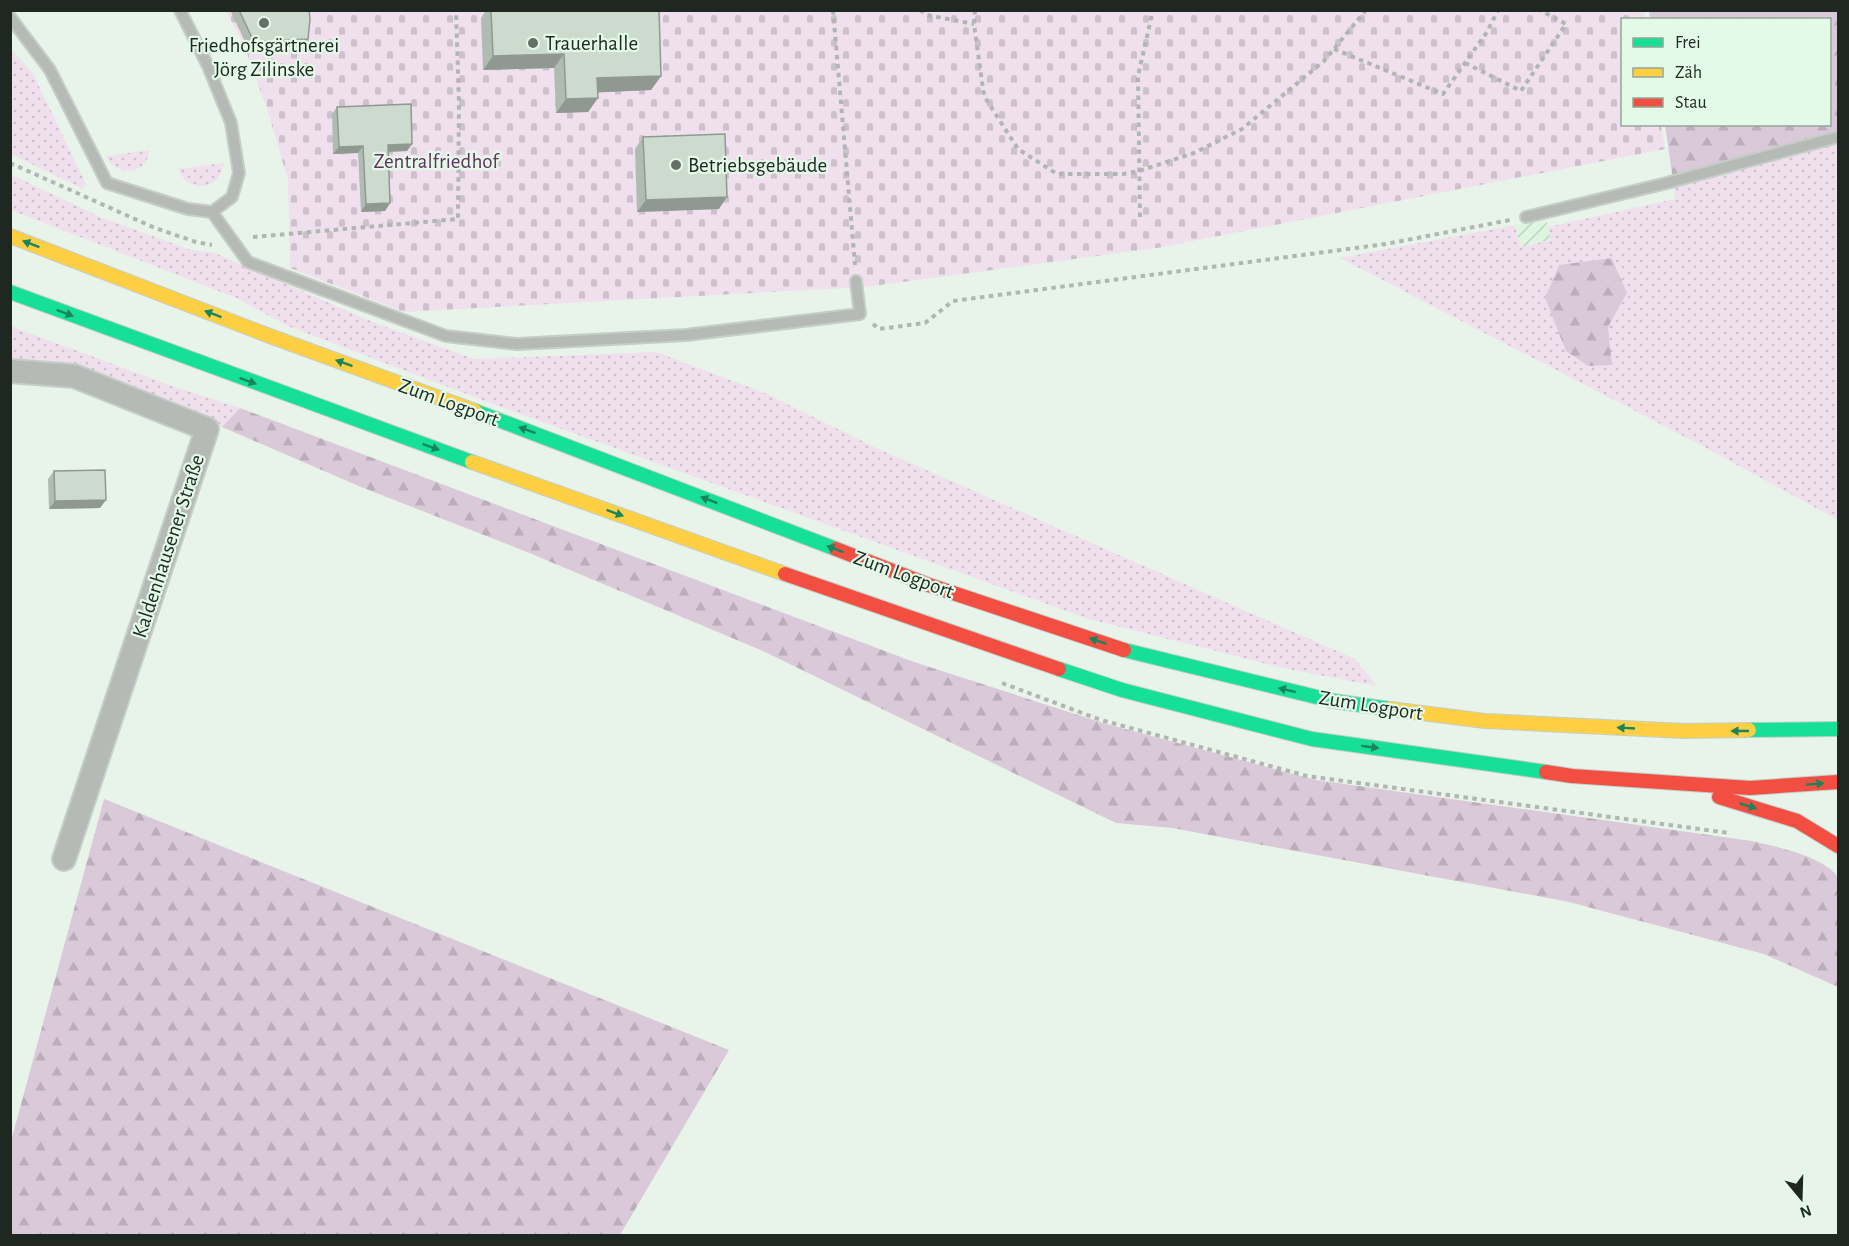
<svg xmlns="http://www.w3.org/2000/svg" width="1849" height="1246" font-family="'Alegreya Sans',sans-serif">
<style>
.industrial{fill:url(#industrial-furrows)}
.grass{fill:url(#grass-dots);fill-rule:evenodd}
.forest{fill:url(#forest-firs)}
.cemetery{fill:url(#cemetery-stones)}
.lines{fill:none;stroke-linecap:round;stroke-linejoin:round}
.lane-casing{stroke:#c4cec6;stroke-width:14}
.street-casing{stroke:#c4cec6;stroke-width:26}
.fast-casing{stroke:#c4cec6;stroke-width:16}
.slow-casing{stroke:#c4cec6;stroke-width:16}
.jam-casing{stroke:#c4cec6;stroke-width:16}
.path{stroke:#b0b6b1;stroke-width:4;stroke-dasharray:4.5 4.5;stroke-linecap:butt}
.lane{stroke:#b5bab6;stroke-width:10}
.street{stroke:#b5bab6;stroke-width:22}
.fast{stroke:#16e098;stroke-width:14}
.slow{stroke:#ffcf43;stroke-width:14}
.jam{stroke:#f24e42;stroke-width:14}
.wall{fill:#b0bcb2}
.shaded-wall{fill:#909991}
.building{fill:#cddbcf;stroke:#909991;stroke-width:1.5}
.oneway{fill:#1a845c}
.poi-dot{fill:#656f67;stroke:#e2fae7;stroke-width:2}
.labels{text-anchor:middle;stroke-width:4.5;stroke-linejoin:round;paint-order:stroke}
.poi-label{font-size:21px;fill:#1e2720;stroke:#e2fae7;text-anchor:start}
.park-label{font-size:21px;fill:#64305f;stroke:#e2fae7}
.street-label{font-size:21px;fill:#1e2720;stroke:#e2fae7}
</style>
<defs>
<pattern id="industrial-furrows" width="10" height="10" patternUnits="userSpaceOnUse" patternTransform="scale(1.5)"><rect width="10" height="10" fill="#def5e2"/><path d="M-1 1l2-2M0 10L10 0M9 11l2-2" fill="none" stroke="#bed2c2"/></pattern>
<pattern id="grass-dots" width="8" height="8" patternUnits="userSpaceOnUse" patternTransform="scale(1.5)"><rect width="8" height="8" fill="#f0e0ee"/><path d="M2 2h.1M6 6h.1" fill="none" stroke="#cdc0cc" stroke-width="1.8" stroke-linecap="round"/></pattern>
<pattern id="forest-firs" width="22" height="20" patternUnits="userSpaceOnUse" patternTransform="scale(1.5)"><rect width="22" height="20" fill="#dac9d8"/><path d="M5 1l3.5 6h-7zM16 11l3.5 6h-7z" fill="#bbadb9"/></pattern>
<pattern id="cemetery-stones" width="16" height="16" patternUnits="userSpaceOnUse" patternTransform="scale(1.5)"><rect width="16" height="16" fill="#f0e0ee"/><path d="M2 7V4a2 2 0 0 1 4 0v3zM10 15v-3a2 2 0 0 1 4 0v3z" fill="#cdc0cc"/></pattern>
</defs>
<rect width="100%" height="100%" fill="#e8f4ea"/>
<!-- industrial -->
<polygon class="industrial" points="1546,218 1551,240 1520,247 1515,225"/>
<!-- grass -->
<g class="grass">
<polygon points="11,49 33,74 86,184 83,189 11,154"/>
<path d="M1838 143V520L1695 442 1340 258 1515 225 1520 247 1551 240 1548 227 1675 199 1674 187ZM1613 258 1627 293 1608 327Z"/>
<path d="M150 150C147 175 116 178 106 156Z"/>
<path d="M224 163C219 191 189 195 178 169Z"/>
<polygon points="10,174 100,217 191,250 215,253 375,323 474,359 656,352 767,394 874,447 1355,659 1377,686 1283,668 1089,619 498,406 288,326 234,297 11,210"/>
<polygon points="10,326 175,387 240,408 222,427 76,372 27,360 11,358"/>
</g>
<!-- forest -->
<g class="forest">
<polygon points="1649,11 1838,11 1838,143 1674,187 1665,125 1830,124 1830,20 1650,19"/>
<polygon points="1612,258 1627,293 1608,327 1612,365 1588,366 1566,351 1545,298 1559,265"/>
<path d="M240 408 914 662 1103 723 1316 780 1752 841C1777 847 1823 856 1838 877V987L1764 954 1569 902 1172 828 1116 823 763 651 527 552 361 487 222 427Z"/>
<polygon points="104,799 729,1050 620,1235 11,1235 11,1141"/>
</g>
<!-- cemetery -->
<polygon class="cemetery" points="226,11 1644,11 1646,19 1622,20 1622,124 1661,125 1665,149 1157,248 865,287 404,312 290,268 288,180 269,115 244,45"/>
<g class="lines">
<!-- lane casing -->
<g class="lane-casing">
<g id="lane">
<polyline points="10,17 50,70 107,183 188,209 212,212 232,197 239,173 231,123 208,66 180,10"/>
<polyline points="212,212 248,262 446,336 517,344 686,335 860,314 856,281"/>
<polyline points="1526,217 1663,184 1838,137"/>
</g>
</g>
<!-- street casing -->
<g class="street-casing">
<polyline id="street" points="10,371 74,376 207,429 64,859"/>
</g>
<!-- fast casing -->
<g class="fast-casing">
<g id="fast">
<polyline points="10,292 472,462"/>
<polyline points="475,411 836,549"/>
<polyline points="1124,650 1333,701 1390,709"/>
<polyline points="1059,669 1122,690 1312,739 1546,772"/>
<polyline points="1749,730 1838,729"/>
</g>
</g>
<!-- slow casing -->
<g class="slow-casing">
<g id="slow">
<polyline points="10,236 267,335 475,411"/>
<polyline points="472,462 785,574"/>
<polyline points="1390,709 1485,721 1684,731 1749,730"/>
</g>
</g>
<!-- jam casing -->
<g class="jam-casing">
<g id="jam">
<polyline points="836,549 929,585 1124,650"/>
<polyline points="785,574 1059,669"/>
<polyline points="1546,772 1572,776 1750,788 1838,782"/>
<polyline points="1719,797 1797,821 1838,846"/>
</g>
</g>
<!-- path -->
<g class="path">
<polyline points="833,10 855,265"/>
<polyline points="920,10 927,15 974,24"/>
<polyline points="975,10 974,24 984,96 1018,149 1057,174 1123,174 1139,171 1194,153 1242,129 1324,61 1366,10"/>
<polyline points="1334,49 1443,94 1487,32 1498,10"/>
<polyline points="1465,63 1521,91 1566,24 1540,10"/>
<polyline points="10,163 155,228 196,242 212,245"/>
<polyline points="1140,217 1138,76 1153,10"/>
<polyline points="253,237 458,219 459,103 456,10"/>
<polyline points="873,324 879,329 925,323 953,301 1386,244 1510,220"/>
<polyline points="1002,683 1101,720 1307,776 1729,833"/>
</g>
<!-- lane -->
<use href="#lane" class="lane"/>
<!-- street -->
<use href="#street" class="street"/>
<!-- fast -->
<use href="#fast" class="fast"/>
<!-- slow -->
<use href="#slow" class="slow"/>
<!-- jam -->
<use href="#jam" class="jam"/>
</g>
<!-- wall -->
<g class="wall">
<polygon points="230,10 309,10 308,39 303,46 249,50"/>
<polygon points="486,10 659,10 661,76 651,90 597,92 598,98 588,112 556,113 554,68 483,70 481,18"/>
<polygon points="337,107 412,144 407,151 388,152 390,203 385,211 361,212 358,153 333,154 332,114"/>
<polygon points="643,137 719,209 637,212 635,149"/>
<polygon points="54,471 100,508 49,509 48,479"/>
</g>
<!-- shaded-wall -->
<g class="shaded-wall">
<polygon points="308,39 303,46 249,50 254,42"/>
<polygon points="564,54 554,68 483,70 493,56"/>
<polygon points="661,76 651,90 587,93 597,78"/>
<polygon points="598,98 588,112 556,113 566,99"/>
<polygon points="412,144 407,151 382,152 388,145"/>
<polygon points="363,146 358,153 333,154 339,147"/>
<polygon points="727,197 719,209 637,212 646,200"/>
<polygon points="390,203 385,211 361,212 366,204"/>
<polygon points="106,500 100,508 49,509 55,501"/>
</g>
<!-- building -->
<g class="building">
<polygon points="239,10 309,10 310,19 308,39 254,42"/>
<polygon points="491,10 659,10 661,76 597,78 598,98 566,99 564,54 493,56"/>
<polygon points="411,104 412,144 388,145 390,203 366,204 363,146 339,147 337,107"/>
<polygon points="725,134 727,197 646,200 643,137"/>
<polygon points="105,470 106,500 55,501 54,471"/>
</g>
<!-- one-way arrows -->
<defs><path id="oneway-solid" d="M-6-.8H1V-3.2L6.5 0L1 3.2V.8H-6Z" transform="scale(1.5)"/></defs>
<g class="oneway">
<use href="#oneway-solid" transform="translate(31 244) rotate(-159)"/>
<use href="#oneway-solid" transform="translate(65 313) rotate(21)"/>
<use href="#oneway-solid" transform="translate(213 314) rotate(-159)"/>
<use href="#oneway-solid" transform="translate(344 363) rotate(-160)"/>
<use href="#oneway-solid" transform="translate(248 381) rotate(20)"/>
<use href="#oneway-solid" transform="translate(527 430) rotate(-160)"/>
<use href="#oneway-solid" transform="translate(431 447) rotate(20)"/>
<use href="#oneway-solid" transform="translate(709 500) rotate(-159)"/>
<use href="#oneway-solid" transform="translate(615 513) rotate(20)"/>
<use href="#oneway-solid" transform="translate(835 549) rotate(-159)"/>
<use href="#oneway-solid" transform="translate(1098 641) rotate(-162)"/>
<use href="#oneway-solid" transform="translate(1287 690) rotate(-166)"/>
<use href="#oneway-solid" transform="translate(1626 728) rotate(-177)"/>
<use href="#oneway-solid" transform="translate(1740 731) rotate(180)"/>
<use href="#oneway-solid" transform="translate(1370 747) rotate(8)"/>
<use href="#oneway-solid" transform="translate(1815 784) rotate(-4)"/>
<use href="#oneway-solid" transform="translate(1748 806) rotate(17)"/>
</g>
<!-- markers -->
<g class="poi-dot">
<circle cx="264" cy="23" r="6"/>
<circle cx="533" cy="43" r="6"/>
<circle cx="676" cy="165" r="6"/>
</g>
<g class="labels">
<!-- poi labels -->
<g class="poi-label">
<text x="545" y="50">Trauerhalle</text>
<text x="264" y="52" text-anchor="middle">Friedhofsgärtnerei<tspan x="264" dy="24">Jörg Zilinske</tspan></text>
<text x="688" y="172">Betriebsgebäude</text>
</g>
<!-- park labels -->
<g class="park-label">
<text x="436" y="168">Zentralfriedhof</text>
</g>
<!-- street labels -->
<g class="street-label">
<text transform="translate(449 402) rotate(20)" y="7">Zum Logport</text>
<text transform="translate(168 546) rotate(-72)" y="7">Kaldenhausener Straße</text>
<text transform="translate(904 574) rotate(20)" y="7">Zum Logport</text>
<text transform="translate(1371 705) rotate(9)" y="7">Zum Logport</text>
</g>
</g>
<!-- border -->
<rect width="1849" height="1246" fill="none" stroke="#1e2720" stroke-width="24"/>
<!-- legend -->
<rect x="1621" y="18" width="210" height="108" fill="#e2fae7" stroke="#94a697" stroke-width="1.5"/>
<rect x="1633" y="38" width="30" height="9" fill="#16e098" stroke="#94a697" stroke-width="1.5"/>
<text x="1675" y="48" font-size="18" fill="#1e2720">Frei</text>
<rect x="1633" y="68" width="30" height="9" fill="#ffcf43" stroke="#94a697" stroke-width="1.5"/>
<text x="1675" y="78" font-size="18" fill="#1e2720">Zäh</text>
<rect x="1633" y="98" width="30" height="9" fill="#f24e42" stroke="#94a697" stroke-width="1.5"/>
<text x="1675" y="108" font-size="18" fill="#1e2720">Stau</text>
<!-- north arrow -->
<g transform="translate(1801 1198) rotate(161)" stroke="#e2fae7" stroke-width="4.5" paint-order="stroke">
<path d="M0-4.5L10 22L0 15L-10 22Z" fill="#1e2720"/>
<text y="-9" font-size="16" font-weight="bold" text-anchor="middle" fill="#1e2720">N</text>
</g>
</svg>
